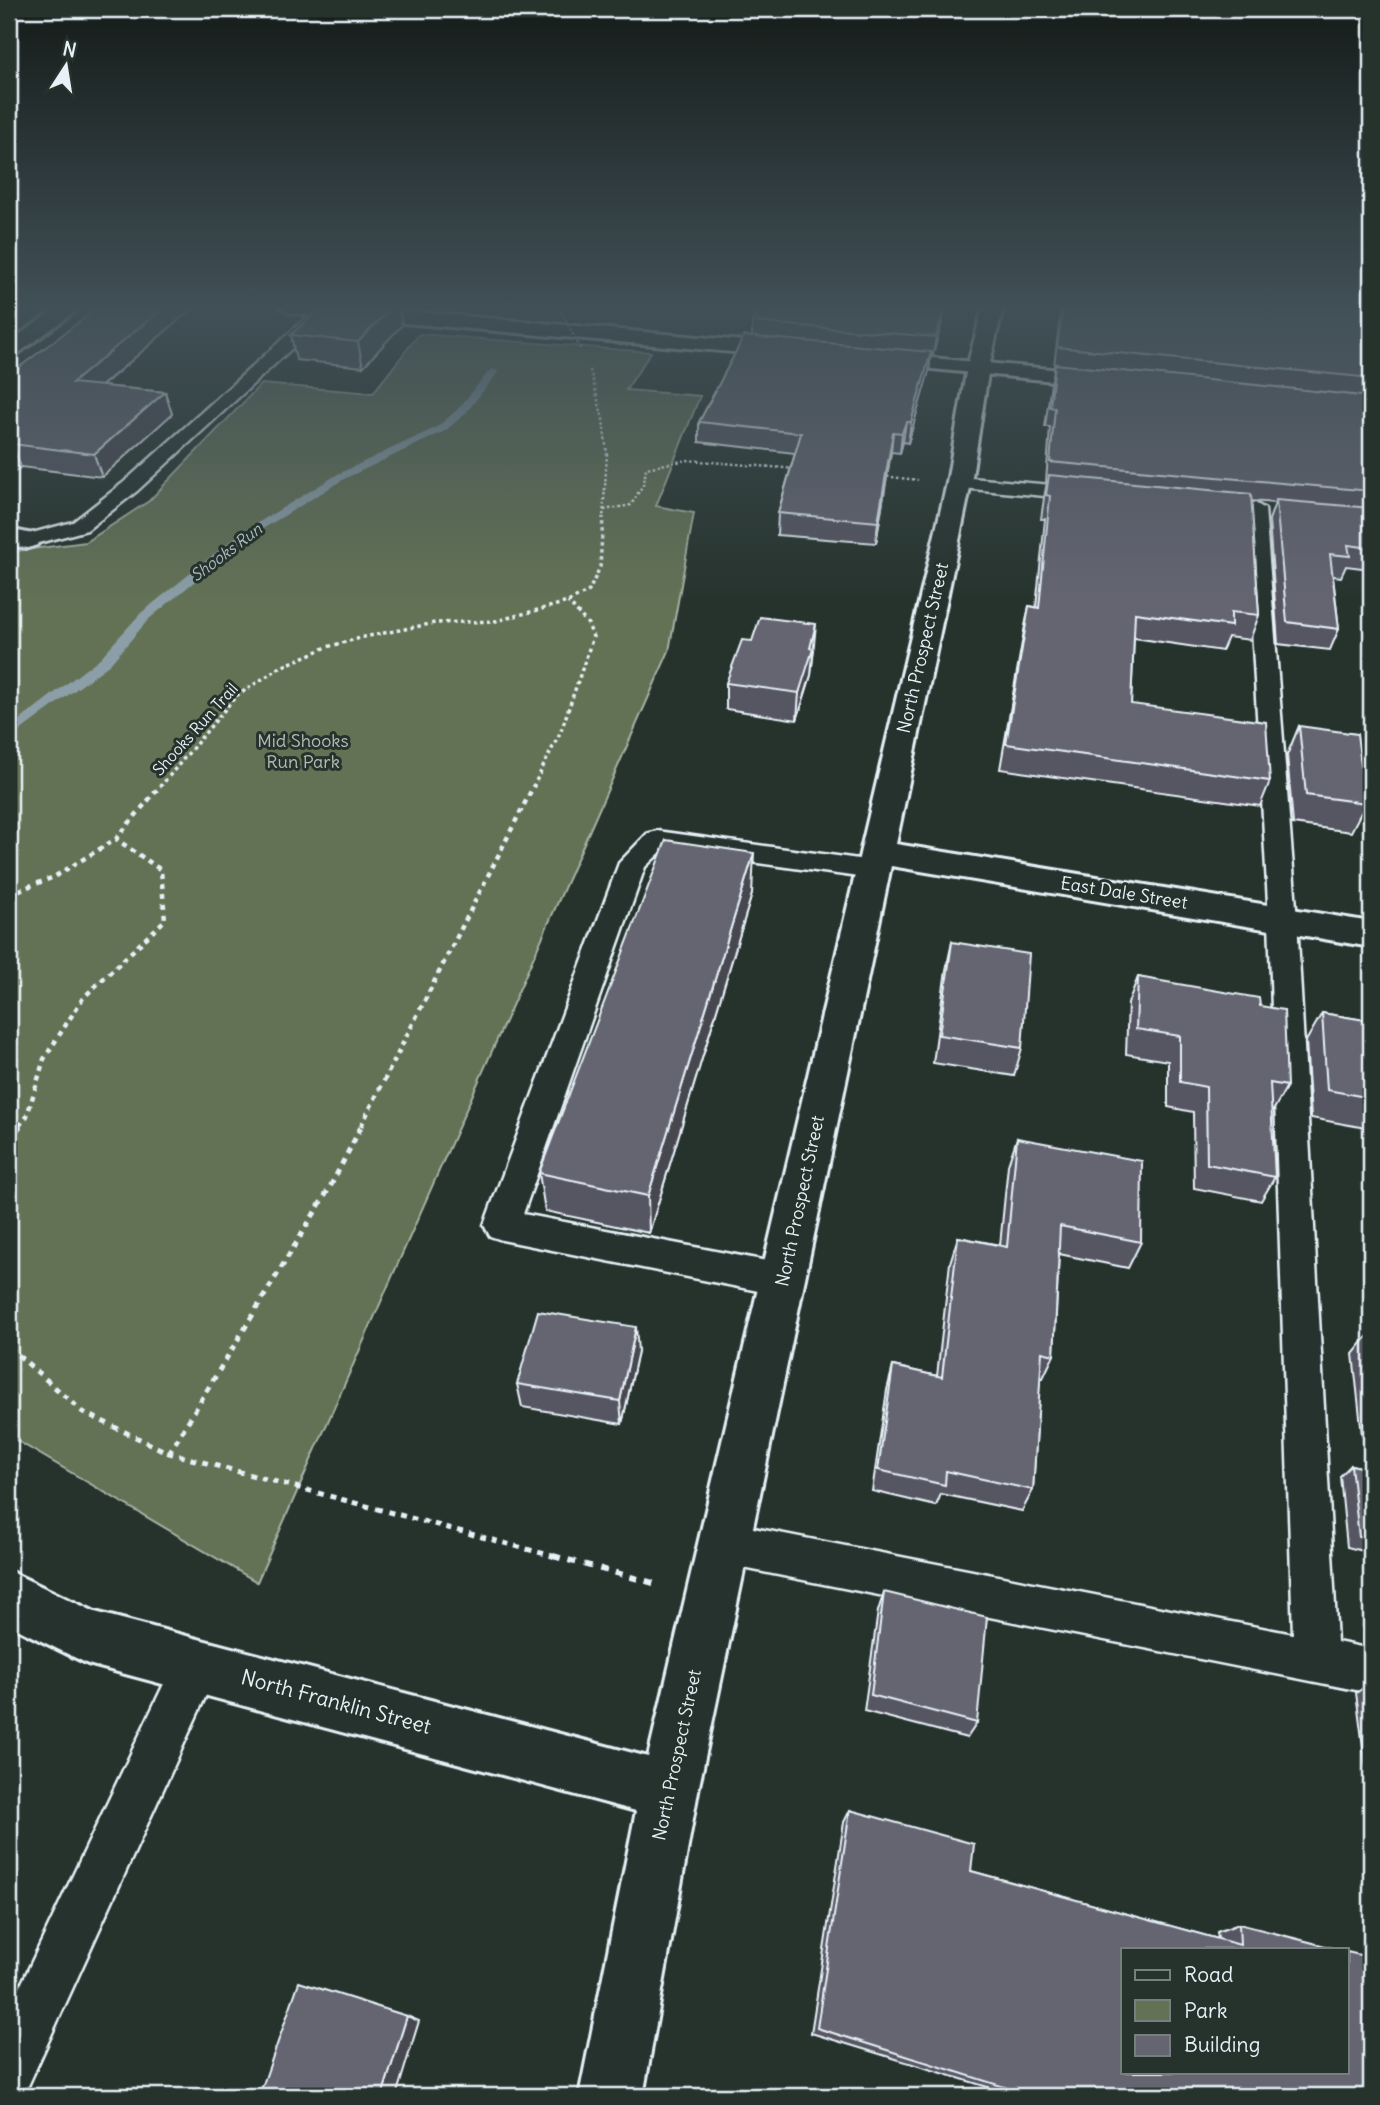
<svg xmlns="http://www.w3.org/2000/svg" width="1380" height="2105" font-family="Delius,sans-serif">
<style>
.green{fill:#637254;stroke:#a6b2a6;stroke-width:2}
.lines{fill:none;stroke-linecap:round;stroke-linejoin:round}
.stream{fill:#8c9fa9;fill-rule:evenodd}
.lane-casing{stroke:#e8f1f8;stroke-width:5}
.street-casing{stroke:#e8f1f8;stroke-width:6}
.secondary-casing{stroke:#e8f1f8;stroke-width:6}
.path-far4{stroke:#e8f1f8;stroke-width:2.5;stroke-dasharray:2.5 2.5;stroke-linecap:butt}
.path-far3{stroke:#e8f1f8;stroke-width:3.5;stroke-dasharray:3.5 3.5;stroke-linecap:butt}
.path-far2{stroke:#e8f1f8;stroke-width:4.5;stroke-dasharray:5 5;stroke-linecap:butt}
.path-far1{stroke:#e8f1f8;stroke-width:5;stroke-dasharray:6 6;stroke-linecap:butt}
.path{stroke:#e8f1f8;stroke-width:6;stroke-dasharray:8 8;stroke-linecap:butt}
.lane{fill:#26332d;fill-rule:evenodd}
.street{fill:#26332d;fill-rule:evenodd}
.secondary{fill:#26332d;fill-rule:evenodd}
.path-bridge{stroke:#e8f1f8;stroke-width:2.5;stroke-dasharray:2.5 2.5;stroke-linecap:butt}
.wall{fill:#575762;stroke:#e8f1f8;stroke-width:2}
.shaded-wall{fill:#474750;stroke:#e8f1f8;stroke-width:2}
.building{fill:#656572;stroke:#e8f1f8;stroke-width:2}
.labels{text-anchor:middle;stroke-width:6;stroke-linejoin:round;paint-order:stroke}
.far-water-label{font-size:16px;font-style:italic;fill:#abbbc3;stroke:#26332d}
.far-street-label{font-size:16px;fill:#e8f1f8;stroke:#26332d}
.street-label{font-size:18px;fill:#e8f1f8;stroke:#26332d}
.park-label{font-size:18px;fill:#b3beb6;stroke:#26332d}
.near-street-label{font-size:21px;fill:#e8f1f8;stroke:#26332d}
</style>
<rect width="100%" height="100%" fill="#26332d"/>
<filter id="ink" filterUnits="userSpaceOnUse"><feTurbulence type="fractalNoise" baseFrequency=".0143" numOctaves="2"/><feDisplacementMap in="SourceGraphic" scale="14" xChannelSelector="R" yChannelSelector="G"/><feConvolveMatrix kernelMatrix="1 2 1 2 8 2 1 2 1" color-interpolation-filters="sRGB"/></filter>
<g filter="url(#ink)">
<!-- green -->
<polygon class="green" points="419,334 651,352 626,390 700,396 656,506 694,513 669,651 257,1582 9,1436 9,552 86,542 149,501 261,384 373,393"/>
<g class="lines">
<!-- stream -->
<polygon class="stream" points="491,369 499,371 465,414 445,431 346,478 246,539 149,619 110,664 9,739 9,728 100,658 141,613 238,535 338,474 437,427 457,410"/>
<!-- lane casing -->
<g class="lane-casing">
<g id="lane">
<polygon points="323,307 330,312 328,315 137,491 87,530 28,546 21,544 18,540 21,536 73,522 123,483 316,309"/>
<polygon points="959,477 1087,488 1097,494 1087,500 952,487 949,483"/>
<polygon points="1255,503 1265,509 1297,920 1337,1642 1371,1649 1371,1693 723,1564 708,1558 702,1543 708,1528 723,1522 1293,1634 1269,920 1245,509"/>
<polygon points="657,831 873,861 883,863 887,870 883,877 873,879 663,850 645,867 523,1214 783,1264 796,1269 801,1280 796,1291 783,1296 502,1240 490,1236 484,1225 619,863 647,834"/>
<polygon points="197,1642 213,1648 219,1664 213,1680 28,2086 9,2093 9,2010 181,1648"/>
</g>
</g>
<!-- street casing -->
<g class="street-casing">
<g id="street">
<polygon points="58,307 81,307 16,355 9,357 9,342"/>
<polygon points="983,307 1003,307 989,367 971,483 896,844 1371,922 1371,947 891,866 698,1791 643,2096 579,2096 636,1811 88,1664 9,1625 9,1571 95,1612 648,1757 947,483 967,367"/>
<polygon points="9,529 37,535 41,540 37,545 28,548 9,545"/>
</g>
</g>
<!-- secondary casing -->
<g class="secondary-casing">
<g id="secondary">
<polygon points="280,307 361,307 790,345 800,351 790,357 290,313"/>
<polygon points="878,353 1104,374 1115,380 1104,386 871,363 867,359 871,355"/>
</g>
</g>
<!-- path-far4 -->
<g class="path-far4">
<polyline points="590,370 603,419 607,454 603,519"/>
<polyline points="882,476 918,480"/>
<polyline points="604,510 631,505 644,483 646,468 687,460 796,469"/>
</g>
<!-- path-far3 -->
<g class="path-far3">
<polyline points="160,787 236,696 281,667 327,647 364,637 435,623 496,621 568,602 589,591 600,567 603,517"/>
<polyline points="533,787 561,731 593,637 588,624 568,602"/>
</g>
<!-- path-far2 -->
<g class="path-far2">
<polyline points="9,894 54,877 116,839 161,785"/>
<polyline points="19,1126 27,1116 44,1059 83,998 165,920 161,870 116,839"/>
<polyline points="361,1126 534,785"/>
</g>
<!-- path-far1 -->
<g class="path-far1">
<polyline points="9,1140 21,1125"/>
<polyline points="9,1347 83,1412 169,1453 560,1558"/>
<polyline points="169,1453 329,1189 362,1125"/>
</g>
<!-- path -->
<polyline class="path" points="553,1556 657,1584"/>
<!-- lane -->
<use href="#lane" class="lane"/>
<!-- street -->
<use href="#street" class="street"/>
<!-- secondary -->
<use href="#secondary" class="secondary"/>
<!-- path-bridge -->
<polyline class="path-bridge" points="561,311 581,350"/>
</g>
<!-- wall -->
<g class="wall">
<polygon points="99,307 194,307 102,386 165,392 172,414 102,477 21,467 9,476 9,375"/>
<polygon points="321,307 419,307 418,309 399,308 402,325 363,367 296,360 291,335"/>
<polygon points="758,307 945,307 943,319 933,354 931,354 929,371 908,443 903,442 900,453 891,452 876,543 777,535 778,513 795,453 699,442 699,422 752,337 752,322 758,311"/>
<polygon points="1061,307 1371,307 1371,569 1346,566 1341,577 1333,576 1339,629 1330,650 1278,644 1269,520 1275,503 1251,501 1259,615 1250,640 1228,637 1222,651 1134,638 1131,704 1270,781 1260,806 1000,769 1024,631 1029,606 1036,607 1045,519 1041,519 1044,498 1047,482 1046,482 1050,427 1045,427 1051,383 1055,366 1054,366"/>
<polygon points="814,650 811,675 797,720 726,709 726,683"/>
<polygon points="1299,726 1366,803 1351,832 1293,824 1287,755"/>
<polygon points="752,894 649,1233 545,1211 539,1173"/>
<polygon points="952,942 1022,1048 1014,1076 933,1063 946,970"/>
<polygon points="1138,977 1260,1006 1287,1086 1273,1111 1271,1110 1275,1177 1261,1201 1194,1188 1193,1112 1168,1107 1168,1061 1126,1054 1128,1003"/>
<polygon points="1322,1013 1371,1021 1371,1129 1311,1118 1306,1041"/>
<polygon points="1017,1138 1141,1242 1128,1268 1059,1254 1054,1355 1043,1378 1040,1378 1033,1490 1022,1511 941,1494 936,1506 872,1491 887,1390 893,1366 937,1376 950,1263 958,1237 1000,1245 1008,1165"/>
<polygon points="1371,1332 1371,1437 1362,1435 1353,1354"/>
<polygon points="638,1351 622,1424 522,1407 517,1384"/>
<polygon points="1351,1465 1371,1469 1371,1553 1347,1547 1340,1476"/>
<polygon points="884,1592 977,1723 967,1738 864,1711 878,1611"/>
<polygon points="1371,1683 1371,1808 1356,1693"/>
<polygon points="850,1810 971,1871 1218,1939 1217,1932 1239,1924 1371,2096 1017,2096 811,2033 844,1822"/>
</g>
<!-- shaded-wall -->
<g class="shaded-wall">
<polygon points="164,307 194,307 79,405 72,383"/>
<polygon points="392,307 399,307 402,325 363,367 358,342"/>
<polygon points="944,307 943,319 933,354 936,337"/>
<polygon points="931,352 929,371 908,443 911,422"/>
<polygon points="165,392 172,414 102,477 94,454"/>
<polygon points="906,422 903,442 900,453 902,433"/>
<polygon points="893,432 891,452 876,543 878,522"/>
<polygon points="12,444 21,467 9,476 9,446"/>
<polygon points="816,624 811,675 797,720 799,693"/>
<polygon points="754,853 752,894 649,1233 648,1196"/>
<polygon points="636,1327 638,1351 622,1424 620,1401"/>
<polygon points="407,2016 419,2021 396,2096 382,2096"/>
</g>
<!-- building -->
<g class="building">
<polygon points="99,307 164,307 72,383 165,392 94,454 12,444 9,446 9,375"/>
<polygon points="321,307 392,307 358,342 291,335"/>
<polygon points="760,307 944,307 936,337 752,322"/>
<polygon points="1063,307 1371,307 1371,378 1057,347"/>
<polygon points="744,336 931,352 911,422 906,422 902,433 893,432 878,522 778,513 801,433 699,422"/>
<polygon points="1055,364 1371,397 1371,491 1050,462 1055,408 1050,407"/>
<polygon points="1049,475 1251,494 1259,615 1231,612 1231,626 1135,613 1131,704 1266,722 1270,781 1006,744 1029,606 1039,608 1050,496 1046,495"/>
<polygon points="1276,500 1371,508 1371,548 1348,545 1350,556 1330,554 1339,629 1287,622"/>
<polygon points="760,617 816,624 810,648 813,649 799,693 726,683 742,640 752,641"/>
<polygon points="1299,726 1357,734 1366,803 1306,795"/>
<polygon points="666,840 754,853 648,1196 539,1173"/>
<polygon points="952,942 1029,954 1022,1048 939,1035"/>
<polygon points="1138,977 1259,998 1260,1006 1284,1010 1287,1086 1270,1083 1275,1177 1207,1164 1206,1087 1180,1082 1180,1036 1136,1029"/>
<polygon points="1322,1013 1371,1021 1371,1098 1327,1090"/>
<polygon points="1017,1138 1142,1161 1141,1242 1060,1226 1054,1355 1042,1352 1033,1490 946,1471 945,1485 878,1470 893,1366 942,1377 958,1237 1007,1247"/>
<polygon points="538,1311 636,1327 620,1401 517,1384"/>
<polygon points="1351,1465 1371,1469 1371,1540 1359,1537"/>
<polygon points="884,1592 987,1617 977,1723 871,1695"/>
<polygon points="850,1810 974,1844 971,1871 1240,1945 1239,1924 1337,1949 1123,1949 1123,2072 1347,2072 1347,1952 1369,1957 1371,1983 1371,2096 1033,2096 817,2028"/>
<polygon points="299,1982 407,2016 382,2096 259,2096"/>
</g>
</g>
<!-- sky -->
<linearGradient id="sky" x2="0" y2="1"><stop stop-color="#151c19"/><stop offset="0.51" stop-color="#415057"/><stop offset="1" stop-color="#415057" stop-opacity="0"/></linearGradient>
<rect width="1380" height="602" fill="url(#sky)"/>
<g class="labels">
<!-- far-water labels -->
<g class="far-water-label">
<text transform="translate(226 552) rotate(-37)" y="6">Shooks Run</text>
</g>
<!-- far-street labels -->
<g class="far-street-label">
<text transform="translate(195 729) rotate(-48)" y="6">Shooks Run Trail</text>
</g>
<!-- street labels -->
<g class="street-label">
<text transform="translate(923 648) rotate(-77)" y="6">North Prospect Street</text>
<text transform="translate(1124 893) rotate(9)" y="6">East Dale Street</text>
<text transform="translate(800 1201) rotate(-78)" y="6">North Prospect Street</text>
<text transform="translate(677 1755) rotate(-78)" y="6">North Prospect Street</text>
</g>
<!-- park labels -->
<g class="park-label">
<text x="303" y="747">Mid Shooks<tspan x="303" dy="21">Run Park</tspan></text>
</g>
<!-- near-street labels -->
<g class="near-street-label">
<text transform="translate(336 1702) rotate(15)" y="7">North Franklin Street</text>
</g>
</g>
<!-- margin -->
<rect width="1380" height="2105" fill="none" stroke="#26332d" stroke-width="35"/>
<rect x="18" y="18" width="1345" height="2070" fill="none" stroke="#e8f1f8" stroke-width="2.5" filter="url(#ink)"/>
<!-- legend -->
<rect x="1121" y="1948" width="228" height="126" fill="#26332d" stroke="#747f7e" stroke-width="2"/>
<rect x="1135" y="1970" width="35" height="10" fill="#26332d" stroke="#747f7e" stroke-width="2"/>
<text x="1184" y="1982" font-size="21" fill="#e8f1f8">Road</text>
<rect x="1135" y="2000" width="35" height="21" fill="#637254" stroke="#747f7e" stroke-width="2"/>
<text x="1184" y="2018" font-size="21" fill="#e8f1f8">Park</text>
<rect x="1135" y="2035" width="35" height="21" fill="#656572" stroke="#747f7e" stroke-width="2"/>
<text x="1184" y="2052" font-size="21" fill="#e8f1f8">Building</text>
<!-- north arrow -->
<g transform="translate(66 66) rotate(12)" stroke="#26332d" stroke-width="5" paint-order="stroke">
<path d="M0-5L12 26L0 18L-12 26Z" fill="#e8f1f8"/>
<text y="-10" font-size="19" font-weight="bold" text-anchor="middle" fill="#e8f1f8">N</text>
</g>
</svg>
